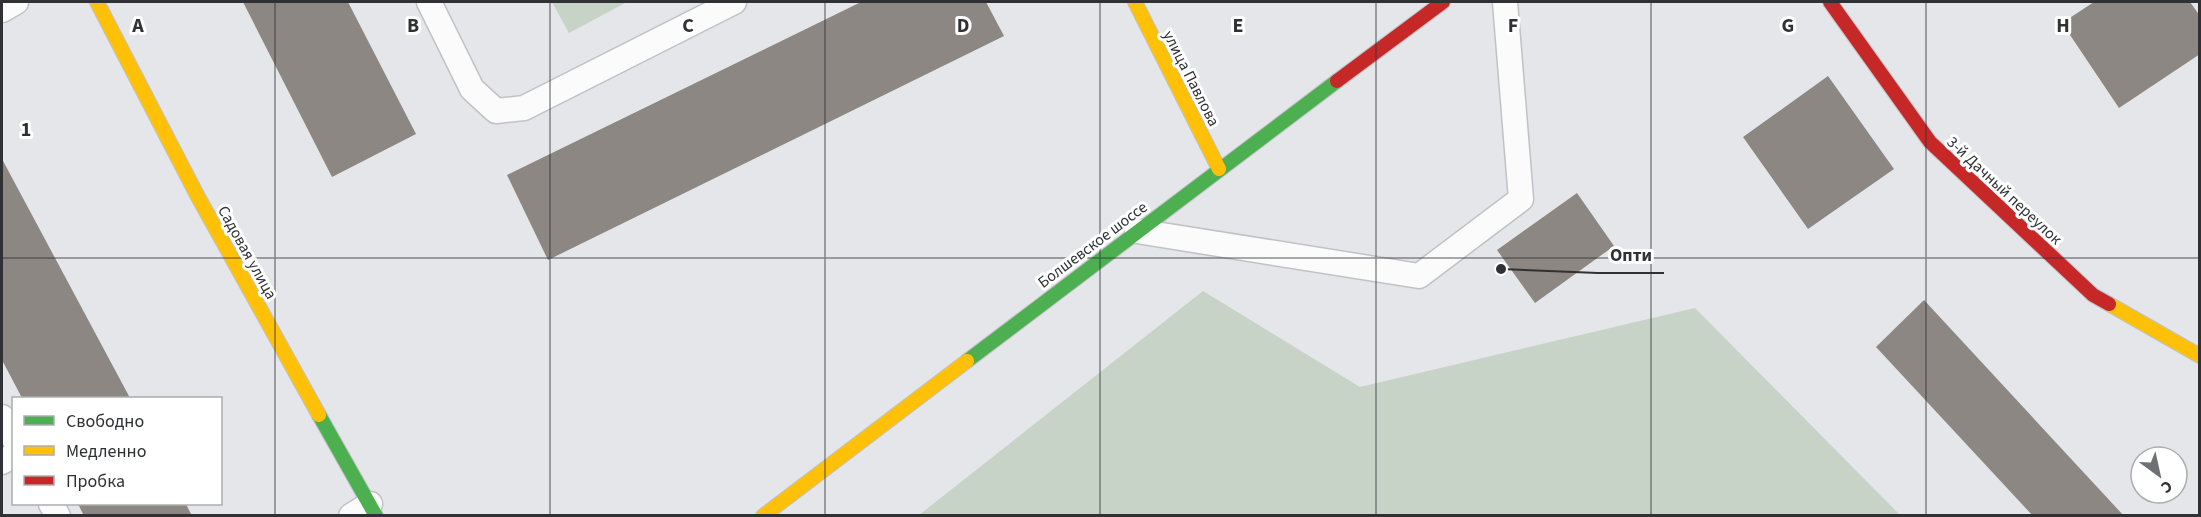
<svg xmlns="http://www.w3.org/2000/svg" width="2201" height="517" font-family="'Source Sans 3',sans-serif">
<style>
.green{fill:#c8d3c7}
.building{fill:#8c8782}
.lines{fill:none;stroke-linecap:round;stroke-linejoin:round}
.lane-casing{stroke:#c1c2c5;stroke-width:27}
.fast-casing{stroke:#c1c2c5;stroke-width:16}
.slow-casing{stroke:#c1c2c5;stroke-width:16}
.jam-casing{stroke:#c1c2c5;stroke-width:16}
.lane{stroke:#fbfbfc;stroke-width:24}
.fast{stroke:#4caf50;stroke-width:14}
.slow{stroke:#ffc107;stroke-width:14}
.jam{stroke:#c62828;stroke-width:14}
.grid{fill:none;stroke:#303134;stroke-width:1.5;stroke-opacity:0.55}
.labels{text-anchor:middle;stroke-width:6;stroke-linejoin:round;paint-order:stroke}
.street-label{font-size:16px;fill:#303134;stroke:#fff}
.grid-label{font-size:20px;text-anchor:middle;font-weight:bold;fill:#303134;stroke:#fff;stroke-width:6;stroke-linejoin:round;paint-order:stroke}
.leader{fill:none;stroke:#303134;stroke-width:2}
.callout-dot{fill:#303134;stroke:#fff;stroke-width:2}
.callout-label{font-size:18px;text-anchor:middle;font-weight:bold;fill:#303134;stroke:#fff;stroke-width:6;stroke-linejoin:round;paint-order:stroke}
</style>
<rect width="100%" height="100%" fill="#e4e6e9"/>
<!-- green -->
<g class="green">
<polygon points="552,2 627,2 569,33"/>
<polygon points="1203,291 1360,387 1695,308 1900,515 919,515"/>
</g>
<!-- building -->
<g class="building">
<polygon points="243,2 348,2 416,134 332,177"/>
<polygon points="861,2 986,2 1004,36 548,260 507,175"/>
<polygon points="2094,2 2190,2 2200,16 2200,54 2119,108 2062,23"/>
<polygon points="1828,76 1894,169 1808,229 1743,137"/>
<polygon points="2,159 130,398 22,398 2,360"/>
<polygon points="1577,193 1614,246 1535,303 1497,250"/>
<polygon points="1924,300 2124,516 2033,516 1876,347"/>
<polygon points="78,504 186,504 192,516 84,516"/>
</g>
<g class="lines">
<!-- lane casing -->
<g class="lane-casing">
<g id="lane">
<polyline points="429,2 472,89 496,111 524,108 734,2"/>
<polyline points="2,10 16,2"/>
<polyline points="1137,231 1419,276 1521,199 1505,2"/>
<polyline points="2,417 14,439"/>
<polyline points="2,462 14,455"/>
<polyline points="51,504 58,516"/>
<polyline points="351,516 370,504"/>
</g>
</g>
<!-- fast casing -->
<g class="fast-casing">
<g id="fast">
<polyline points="967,361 1337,81"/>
<polyline points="319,415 376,516"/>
</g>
</g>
<!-- slow casing -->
<g class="slow-casing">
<g id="slow">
<polyline points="97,2 197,195 319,415"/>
<polyline points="1135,2 1219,169"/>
<polyline points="2109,304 2200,356"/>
<polyline points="763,516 967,361"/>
</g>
</g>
<!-- jam casing -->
<g class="jam-casing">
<g id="jam">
<polyline points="1830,2 1930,142 2093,295 2109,304"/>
<polyline points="1337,81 1443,2"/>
</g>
</g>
<!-- lane -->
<use href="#lane" class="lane"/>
<!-- fast -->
<use href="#fast" class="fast"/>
<!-- slow -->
<use href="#slow" class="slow"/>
<!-- jam -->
<use href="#jam" class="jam"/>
</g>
<!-- grid -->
<path class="grid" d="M275 2V516M550 2V516M825 2V516M1100 2V516M1376 2V516M1651 2V516M1926 2V516M2 258H2200"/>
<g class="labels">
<!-- street labels -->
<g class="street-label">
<text transform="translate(1192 78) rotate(63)" y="6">улица Павлова</text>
<text transform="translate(2005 190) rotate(43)" y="6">3-й Дачный переулок</text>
<text transform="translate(1092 244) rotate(-37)" y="6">Болшевское шоссе</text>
<text transform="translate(248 252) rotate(61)" y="6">Садовая улица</text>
</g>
</g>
<g class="grid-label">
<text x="138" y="32">A</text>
<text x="413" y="32">B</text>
<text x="688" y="32">C</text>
<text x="963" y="32">D</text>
<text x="1238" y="32">E</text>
<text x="1513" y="32">F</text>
<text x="1788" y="32">G</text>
<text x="2063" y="32">H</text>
<text x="26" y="136">1</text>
</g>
<!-- callouts -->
<path class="leader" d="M1501 269L1598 273H1664"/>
<circle class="callout-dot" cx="1501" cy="269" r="6"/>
<g class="callout-label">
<text x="1631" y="261">Опти</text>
</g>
<!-- border -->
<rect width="2201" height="517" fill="none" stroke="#303134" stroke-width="6"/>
<!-- legend -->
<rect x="12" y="397" width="210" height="108" fill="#ffffff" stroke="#acadae" stroke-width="1.5"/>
<rect x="24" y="416" width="30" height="9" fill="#4caf50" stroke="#acadae" stroke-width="1.5"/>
<text x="66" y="427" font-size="18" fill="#303134">Свободно</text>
<rect x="24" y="446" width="30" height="9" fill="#ffc107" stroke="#acadae" stroke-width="1.5"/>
<text x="66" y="457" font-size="18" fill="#303134">Медленно</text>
<rect x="24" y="476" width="30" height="9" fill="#c62828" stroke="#acadae" stroke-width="1.5"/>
<text x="66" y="487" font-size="18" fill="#303134">Пробка</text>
<!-- north arrow -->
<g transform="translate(2159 475) rotate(147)"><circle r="28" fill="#ffffff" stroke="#acadae" stroke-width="1.5"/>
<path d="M0-4.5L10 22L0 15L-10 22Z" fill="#6f7073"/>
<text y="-9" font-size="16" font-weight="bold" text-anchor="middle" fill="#303134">С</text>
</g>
</svg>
